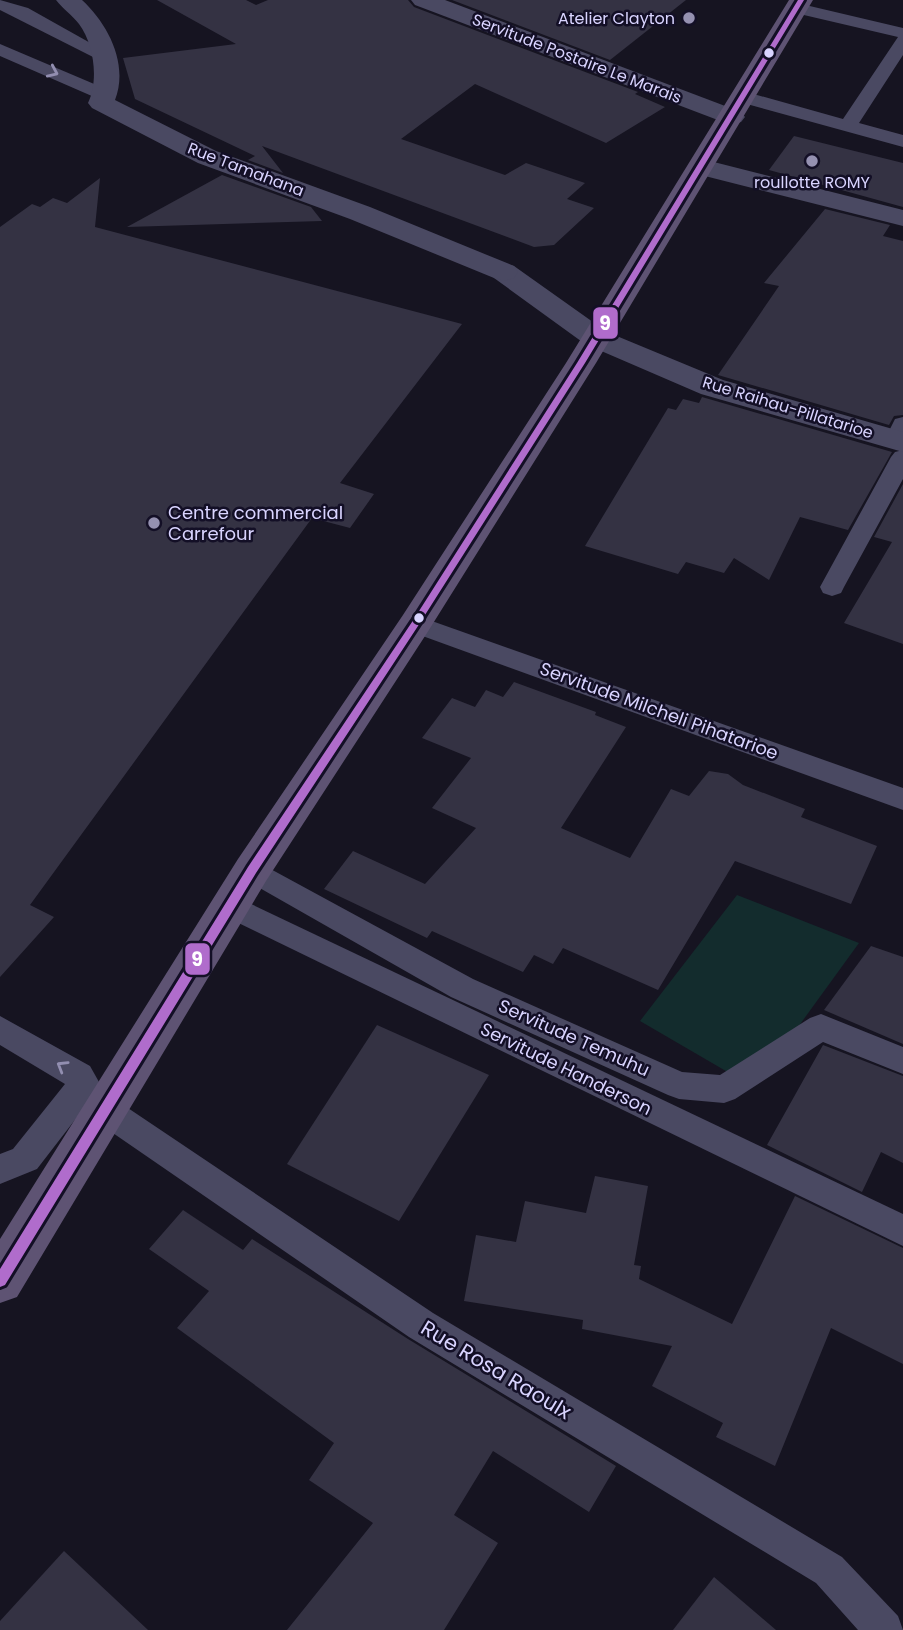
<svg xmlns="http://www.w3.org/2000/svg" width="903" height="1630" font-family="Poppins,sans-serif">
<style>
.green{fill:#132c2d}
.building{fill:#343243}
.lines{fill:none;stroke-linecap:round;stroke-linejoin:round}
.service{fill:#4a4962;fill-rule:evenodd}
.minor{fill:#4a4962;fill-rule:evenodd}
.tertiary{fill:#4a4962;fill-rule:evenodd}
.primary{fill:#5e5373;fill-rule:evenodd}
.bus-1-casing{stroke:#130f26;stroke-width:6}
.bus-1{fill:#b06ccc;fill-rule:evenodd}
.oneway{stroke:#928eb0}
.poi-dot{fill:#9591b1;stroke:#130f26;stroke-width:2.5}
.bus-dot{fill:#d9d4ff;stroke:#130f26;stroke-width:2.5}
.labels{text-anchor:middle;stroke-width:5;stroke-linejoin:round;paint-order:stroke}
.far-poi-label{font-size:16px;fill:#d9d4ff;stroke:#130f26;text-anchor:end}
.far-street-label{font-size:16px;fill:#d9d4ff;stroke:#130f26}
.poi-label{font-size:18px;fill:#d9d4ff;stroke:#130f26;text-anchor:start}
.street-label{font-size:18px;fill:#d9d4ff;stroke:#130f26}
.near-street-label{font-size:21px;fill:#d9d4ff;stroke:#130f26}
.line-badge{stroke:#130f26;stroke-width:2.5}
.badge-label{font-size:19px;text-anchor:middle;font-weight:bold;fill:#fff}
</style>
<rect width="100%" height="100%" fill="#161421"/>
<!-- green -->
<polygon class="green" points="737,895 859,943 793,1034 731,1074 640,1021"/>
<!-- building -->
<g class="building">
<polygon points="157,0 246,0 256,5 268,0 408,0 414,7 638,92 635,94 665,107 606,143 475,84 401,139 505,175 526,163 585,183 567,199 594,208 554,245 534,247 262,146 283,173 248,160 255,156 135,99 123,58 236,44"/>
<polygon points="452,0 686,0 610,60"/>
<polygon points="794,136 903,163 903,207 769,170"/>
<polygon points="222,175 311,207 322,221 127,227"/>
<polygon points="100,178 95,227 462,324 340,483 374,494 350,528 312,518 30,905 54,917 0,977 0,227 32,204 40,207 53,198 67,203"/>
<polygon points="825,209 890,225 883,236 903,241 903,415 894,416 889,425 718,375 779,286 764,283"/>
<polygon points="702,397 892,452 848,530 800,517 769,580 734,558 724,573 686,562 678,574 585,546 668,408 676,410 683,399 699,403"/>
<polygon points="903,484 903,644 844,623 892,542 874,537"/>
<polygon points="514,682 596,712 595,715 626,727 561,828 630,858 671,789 689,796 709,771 728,774 743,785 805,809 801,817 877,846 851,904 735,861 658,990 563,948 553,964 534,955 523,972 432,931 427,938 324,889 353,851 425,884 476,828 432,808 471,758 422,738 452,698 475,707 486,690 503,697"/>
<polygon points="871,946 903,957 903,1044 824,1010"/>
<polygon points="377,1025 489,1075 399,1221 287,1164"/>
<polygon points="823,1045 903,1076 903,1163 881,1152 862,1192 767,1145"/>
<polygon points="595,1176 648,1186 634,1265 641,1266 639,1279 732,1324 795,1196 903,1248 903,1364 831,1328 775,1466 716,1437 723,1423 652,1386 672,1346 582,1329 583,1320 464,1301 476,1235 516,1242 525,1201 586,1213"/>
<polygon points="183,1210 243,1250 252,1239 408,1339 616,1466 589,1512 493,1451 454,1515 498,1543 444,1630 287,1630 373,1523 309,1480 334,1443 177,1328 209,1291 149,1249"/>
<polygon points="64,1551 148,1630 0,1630 0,1621"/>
<polygon points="714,1577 776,1630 673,1630"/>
</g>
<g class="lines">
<!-- service -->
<g class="service">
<polygon points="0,0 28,8 110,54 107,58 95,58 0,10"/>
<polygon points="797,3 903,28 903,55 859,123 903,135 903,147 736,101 734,97 736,93 743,91 843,119 898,37 791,12 788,8"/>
<polygon points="0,44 113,92 116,96 113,100 101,100 0,56"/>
<polygon points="903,417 903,444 888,444 885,439 895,419"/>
<polygon points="903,450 903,479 844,587 841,593 832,596 823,593 820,587 891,457 895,452"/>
<polygon points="415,615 903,788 903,810 406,630 402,624 406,618"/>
<polygon points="252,859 473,979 682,1072 720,1075 810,1018 821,1014 903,1047 903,1074 823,1042 735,1099 724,1103 679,1099 668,1095 451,997 242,878 238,870 242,862"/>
<polygon points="230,894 903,1214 903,1246 220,914 215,906 220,898"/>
<polygon points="0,1016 90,1066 99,1082 91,1099 37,1169 0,1184 0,1154 13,1149 65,1084 0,1045"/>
<polygon points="105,1096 116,1100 433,1313 842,1557 898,1616 903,1630 858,1630 816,1583 409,1337 94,1120 89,1110 94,1100"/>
</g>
<!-- minor -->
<g class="minor">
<polygon points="411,0 445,0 741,112 745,117 741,122 732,125 723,122 415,5"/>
<polygon points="702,159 903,210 903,226 693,173 689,167 693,161"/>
<polygon points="504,263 514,266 607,332 723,380 903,432 903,452 701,394 585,344 494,278 490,272 494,266"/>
</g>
<!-- tertiary -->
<path class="tertiary" d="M56 0H82C108 24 129 64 115 100L216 151 370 207 514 266 518 272 514 278 504 281 494 278 350 219 198 163 92 108 88 103C99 80 94 44 79 24 72 15 63 9 56 0Z"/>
<!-- primary -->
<polygon class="primary" points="789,0 813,0 596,363 427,633 266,881 17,1297 0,1303 0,1239 238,859 403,615 566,363"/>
<!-- bus-1 casing -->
<g class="bus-1-casing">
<polygon id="bus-1" points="798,0 804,0 585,363 418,626 256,873 5,1285 0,1287 0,1269 248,867 412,622 577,363"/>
</g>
<!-- bus-1 -->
<use href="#bus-1" class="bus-1"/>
</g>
<!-- one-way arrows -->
<defs><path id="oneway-chevron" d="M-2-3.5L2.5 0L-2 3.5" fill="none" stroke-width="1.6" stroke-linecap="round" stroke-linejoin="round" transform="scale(1.75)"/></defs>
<g class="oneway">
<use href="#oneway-chevron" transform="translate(53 72) rotate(24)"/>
<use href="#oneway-chevron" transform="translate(62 1066) rotate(-149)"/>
</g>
<!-- markers -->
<g class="poi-dot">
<circle cx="689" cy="18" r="7"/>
<circle cx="812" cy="161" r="7"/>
<circle cx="154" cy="523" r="7"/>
</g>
<g class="bus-dot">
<circle cx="769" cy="53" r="6"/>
<circle cx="419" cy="618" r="6"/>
</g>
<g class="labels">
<!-- far-poi labels -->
<g class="far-poi-label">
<text x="675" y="24">Atelier Clayton</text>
<text x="812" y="188" text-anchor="middle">roullotte ROMY</text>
</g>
<!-- far-street labels -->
<g class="far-street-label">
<text transform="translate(577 58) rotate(21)" y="6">Servitude Postaire Le Marais</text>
<text transform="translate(246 169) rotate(21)" y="6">Rue Tamahana</text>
<text transform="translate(788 407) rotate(17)" y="6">Rue Raihau-Pillatarioe</text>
</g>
<!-- poi labels -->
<g class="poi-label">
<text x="168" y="519">Centre commercial<tspan x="168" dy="21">Carrefour</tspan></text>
</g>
<!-- street labels -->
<g class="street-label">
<text transform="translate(659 711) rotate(20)" y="6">Servitude Milcheli Pihatarioe</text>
<text transform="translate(574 1038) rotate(24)" y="6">Servitude Temuhu</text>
<text transform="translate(566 1069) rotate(26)" y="6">Servitude Handerson</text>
</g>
<!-- near-street labels -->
<g class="near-street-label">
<text transform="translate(496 1370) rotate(31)" y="7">Rue Rosa Raoulx</text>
</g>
</g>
<g class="line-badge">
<rect x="592" y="306" width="27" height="34" rx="7" fill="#b06ccc"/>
<rect x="184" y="942" width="27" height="34" rx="7" fill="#b06ccc"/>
</g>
<g class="badge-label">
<text x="605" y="330">9</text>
<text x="197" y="966">9</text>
</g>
</svg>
